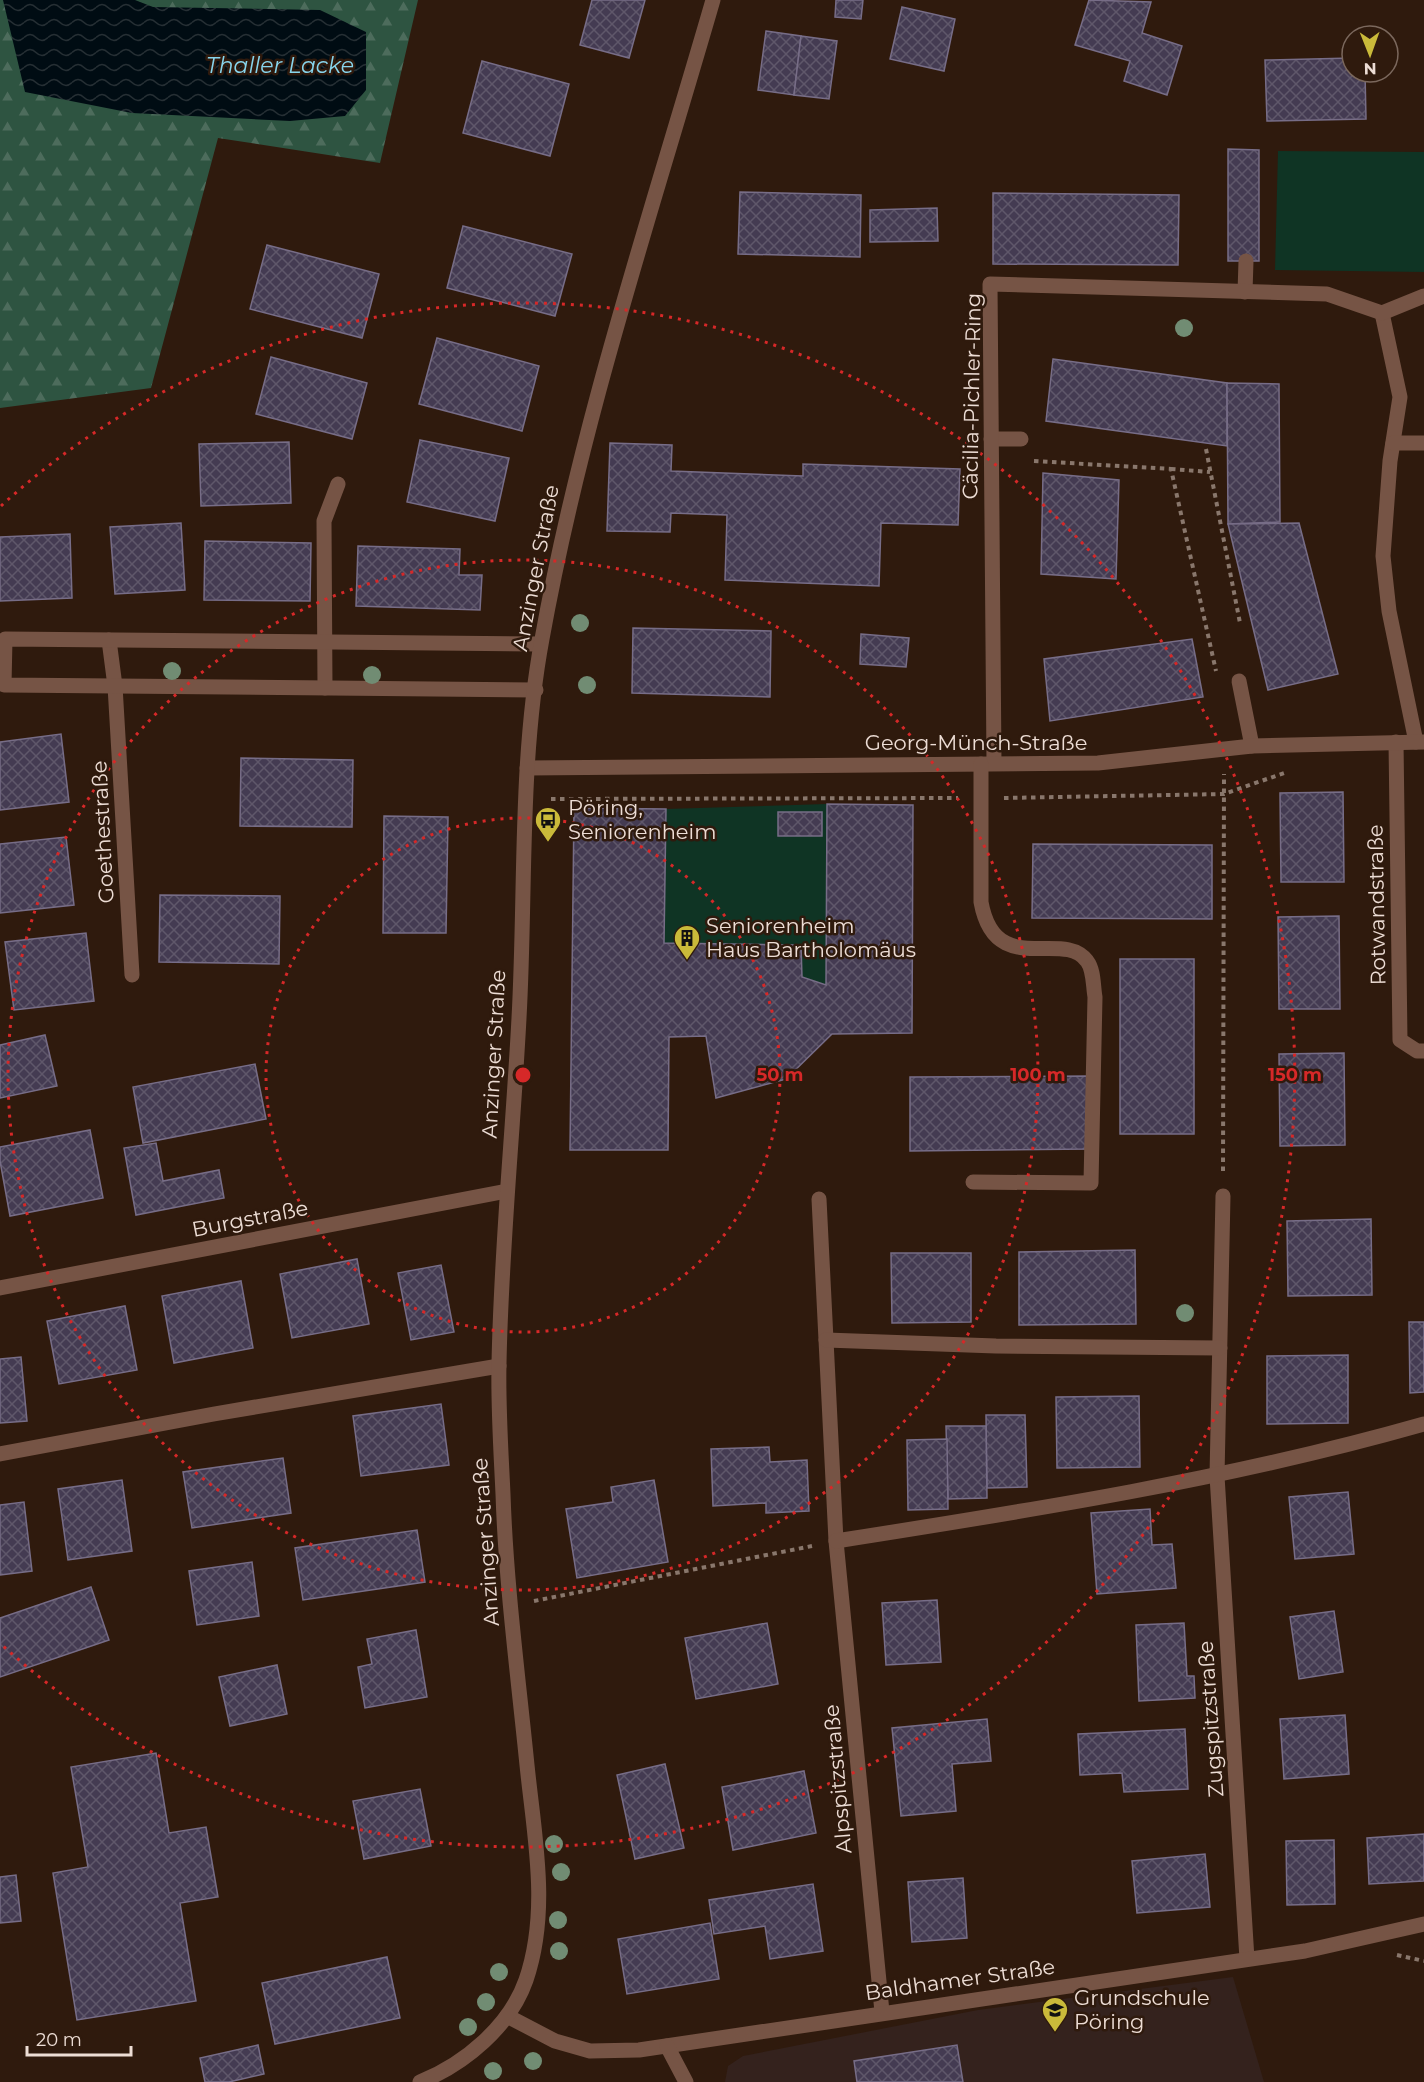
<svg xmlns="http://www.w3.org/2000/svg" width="1424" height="2082" font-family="Montserrat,sans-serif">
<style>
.education{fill:#34221d}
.green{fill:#0f3424}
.forest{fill:url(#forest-firs)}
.water{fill:url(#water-waves)}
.building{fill:url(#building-cross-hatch);stroke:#776d87;stroke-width:1.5}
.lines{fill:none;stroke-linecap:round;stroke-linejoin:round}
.path{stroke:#89776c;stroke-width:4;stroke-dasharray:4.5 4.5;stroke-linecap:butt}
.minor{stroke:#765445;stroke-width:15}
.tree{fill:#718c73}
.ring{fill:none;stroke:#d62828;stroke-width:3;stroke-dasharray:3 6}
.labels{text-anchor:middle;stroke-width:5;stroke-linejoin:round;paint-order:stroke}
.street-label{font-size:21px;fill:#edddd5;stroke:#2f1a0d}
.poi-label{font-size:21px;fill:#edddd5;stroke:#2f1a0d;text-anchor:start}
.water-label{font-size:22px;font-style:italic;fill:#88d5ed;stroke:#2f1a0d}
.centre{fill:#d62828;stroke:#2f1a0d;stroke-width:3}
.ring-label{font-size:18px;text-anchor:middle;font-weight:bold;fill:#d62828;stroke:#2f1a0d;stroke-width:5;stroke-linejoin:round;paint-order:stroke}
</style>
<defs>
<pattern id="forest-firs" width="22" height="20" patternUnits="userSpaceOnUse" patternTransform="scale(1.5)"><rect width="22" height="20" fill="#2e5441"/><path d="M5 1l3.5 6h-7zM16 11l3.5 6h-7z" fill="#4d6c5c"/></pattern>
<pattern id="water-waves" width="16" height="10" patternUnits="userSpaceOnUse" patternTransform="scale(1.5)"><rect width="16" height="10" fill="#000c13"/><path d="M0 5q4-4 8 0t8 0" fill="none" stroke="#262f34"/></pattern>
<pattern id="building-cross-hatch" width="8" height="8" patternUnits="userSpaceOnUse" patternTransform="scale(1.5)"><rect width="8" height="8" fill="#443b52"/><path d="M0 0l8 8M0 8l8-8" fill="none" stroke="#5f576a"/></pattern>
</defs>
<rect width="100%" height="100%" fill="#2f1a0d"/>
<!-- education -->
<polygon class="education" points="1233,1977 1264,2082 725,2082 728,2066 743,2056 978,2010"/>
<!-- green -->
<g class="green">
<polygon points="1278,151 1424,152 1424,272 1275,270"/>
<polygon points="827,804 826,985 802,977 800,945 664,943 666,809"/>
</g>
<!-- forest -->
<polygon class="forest" points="0,0 418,0 380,163 218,138 151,388 0,408"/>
<!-- water -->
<polygon class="water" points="3,0 135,0 153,7 320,10 366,32 366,90 345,116 290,121 132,113 25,92"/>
<!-- building -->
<g class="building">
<polygon points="592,0 645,0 629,58 580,45"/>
<polygon points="836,0 863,0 861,19 835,17"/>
<polygon points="1089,0 1151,2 1142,33 1182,46 1167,95 1124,81 1130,61 1075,45"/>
<polygon points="902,7 955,19 944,71 890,59"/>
<polygon points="766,31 801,36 794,95 758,90"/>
<polygon points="801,36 837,41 829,99 794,95"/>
<polygon points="1352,58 1352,72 1365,72 1366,119 1267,121 1265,60"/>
<polygon points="482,61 569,84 550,156 463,133"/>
<polygon points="1228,149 1259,150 1259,261 1228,261"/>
<polygon points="740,192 861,195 860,257 738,254"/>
<polygon points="993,193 1179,195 1178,265 993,264"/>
<polygon points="937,208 938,241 870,242 870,210"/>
<polygon points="463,226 572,254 555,316 447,288"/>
<polygon points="267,245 379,274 362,338 250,309"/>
<polygon points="437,338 539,366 522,431 419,404"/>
<polygon points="271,357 367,383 352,439 256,414"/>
<polygon points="1053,359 1227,383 1227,446 1046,421"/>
<polygon points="1227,383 1279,384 1280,522 1228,524"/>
<polygon points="420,440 509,458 495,521 407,502"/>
<polygon points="289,442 291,503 201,506 199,444"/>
<polygon points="610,443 672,445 671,471 803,476 803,464 960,469 958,525 881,523 879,586 725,580 727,515 671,513 670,532 607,531"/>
<polygon points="1043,473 1119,480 1116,579 1041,574"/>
<polygon points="181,523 185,590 115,594 110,527"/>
<polygon points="1299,523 1338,674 1268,690 1228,524"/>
<polygon points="70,534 72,598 0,601 0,537"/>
<polygon points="205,541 311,543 310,601 204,600"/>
<polygon points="358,546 460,549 459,575 482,575 480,610 356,606"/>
<polygon points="633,628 771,631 770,697 632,693"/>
<polygon points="861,634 909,638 906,667 860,664"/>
<polygon points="1192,639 1203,697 1050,721 1044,659"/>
<polygon points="61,734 69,802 0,810 0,742"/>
<polygon points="241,758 353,760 352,827 240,826"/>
<polygon points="1343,792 1344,882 1281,882 1280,793"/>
<polygon points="827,804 913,805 912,1033 832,1034 786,1079 716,1098 706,1036 669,1037 668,1150 570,1150 574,808 666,809 664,943 801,945 802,977 826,985"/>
<rect x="778" y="812" width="44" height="24"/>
<polygon points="384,816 448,817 446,933 383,933"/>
<polygon points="66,837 74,905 0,913 0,844"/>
<polygon points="1033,844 1212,845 1212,919 1032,918"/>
<polygon points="160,895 280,896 279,964 159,962"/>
<polygon points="1339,916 1340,1009 1279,1009 1278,917"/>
<polygon points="86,933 94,1001 14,1010 5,942"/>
<rect x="1120" y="959" width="74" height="175"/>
<polygon points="45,1035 57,1086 0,1098 0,1045"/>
<polygon points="1344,1053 1345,1145 1280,1146 1279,1054"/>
<polygon points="255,1064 266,1119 143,1143 133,1087"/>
<polygon points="1088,1076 1089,1149 910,1151 910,1077"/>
<polygon points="90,1130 103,1198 10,1216 0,1161 0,1147"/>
<polygon points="156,1143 163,1181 219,1170 224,1198 136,1215 124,1148"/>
<polygon points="1371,1219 1372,1295 1288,1296 1287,1221"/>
<polygon points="1135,1250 1136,1324 1019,1325 1019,1252"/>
<polygon points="891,1253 971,1253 971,1322 892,1323"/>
<polygon points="357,1259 369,1324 292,1338 280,1274"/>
<polygon points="441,1265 454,1332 411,1340 398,1273"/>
<polygon points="241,1281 253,1348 174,1363 162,1296"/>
<polygon points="125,1306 137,1370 59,1384 47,1321"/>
<polygon points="1409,1322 1424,1322 1424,1392 1410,1393"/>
<polygon points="1348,1355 1348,1423 1267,1424 1267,1356"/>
<polygon points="21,1357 27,1421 0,1423 0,1359"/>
<polygon points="1139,1396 1140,1467 1057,1468 1056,1397"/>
<polygon points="441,1404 449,1465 361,1476 353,1416"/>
<polygon points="986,1415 1025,1415 1027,1487 987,1488"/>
<polygon points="946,1426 986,1426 987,1498 948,1499"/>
<polygon points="947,1439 948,1509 908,1510 907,1440"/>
<polygon points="769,1447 770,1462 807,1460 809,1511 766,1513 766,1503 713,1506 711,1449"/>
<polygon points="283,1458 291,1513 192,1528 183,1472"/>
<polygon points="122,1480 132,1551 68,1560 58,1489"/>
<polygon points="654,1480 668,1562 577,1578 566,1509 613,1502 611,1487"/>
<polygon points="1348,1492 1354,1554 1295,1559 1289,1497"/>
<polygon points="24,1502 32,1571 0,1575 0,1505"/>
<polygon points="1150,1509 1152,1545 1172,1544 1176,1588 1097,1594 1091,1513"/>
<polygon points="417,1530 425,1582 303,1600 295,1548"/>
<polygon points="252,1562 259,1616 197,1625 189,1571"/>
<polygon points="91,1587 109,1640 0,1677 0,1618"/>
<polygon points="937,1600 941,1662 886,1665 882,1603"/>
<polygon points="1334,1611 1343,1672 1299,1679 1290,1617"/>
<polygon points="767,1623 778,1684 696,1699 685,1638"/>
<polygon points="1184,1623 1187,1676 1194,1676 1195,1698 1139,1701 1136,1625"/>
<polygon points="416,1630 427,1697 365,1708 358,1667 372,1664 367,1639"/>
<polygon points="277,1665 287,1714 230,1726 219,1677"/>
<polygon points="1345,1715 1349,1774 1284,1779 1280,1719"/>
<polygon points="987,1719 991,1761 952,1764 956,1811 901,1816 892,1728"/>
<polygon points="1185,1729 1188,1789 1124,1792 1122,1773 1080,1775 1078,1734"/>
<polygon points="156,1753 169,1833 206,1827 218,1897 180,1903 196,2001 77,2020 53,1873 88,1867 71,1767"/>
<polygon points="665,1764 684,1848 635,1859 617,1775"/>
<polygon points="804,1771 816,1833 733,1850 722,1787"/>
<polygon points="420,1789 431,1846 364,1859 353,1801"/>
<polygon points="1424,1834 1424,1881 1369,1884 1367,1838"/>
<polygon points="1334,1840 1335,1904 1287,1905 1286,1841"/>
<polygon points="1205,1854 1210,1907 1137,1913 1132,1861"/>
<polygon points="16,1875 21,1921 0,1923 0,1877"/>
<polygon points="963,1878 967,1938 912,1942 908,1882"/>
<polygon points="813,1884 823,1951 770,1959 765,1926 714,1934 709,1900"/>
<polygon points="710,1923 719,1979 627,1994 618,1939"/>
<polygon points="387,1957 400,2018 275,2044 262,1983"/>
<polygon points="258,2045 264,2074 229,2082 205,2082 200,2058"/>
<polygon points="957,2045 963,2082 857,2082 854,2061"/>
</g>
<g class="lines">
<!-- path -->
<g class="path">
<polyline points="1206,449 1240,623"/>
<polyline points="1034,461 1171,469 1216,671"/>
<polyline points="1171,469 1210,472"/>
<polyline points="1004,798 1224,794 1287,772"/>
<polyline points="551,799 958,798"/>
<polyline points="1223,1171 1224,774"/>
<polyline points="534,1601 812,1546"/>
<polyline points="1397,1955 1424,1961"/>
</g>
<!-- minor -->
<g class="minor">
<polyline points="1245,292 1246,261"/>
<polyline points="1382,313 1400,397 1390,461 1383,556 1389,611 1416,742"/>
<polyline points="991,439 1021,439"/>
<polyline points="1393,443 1424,443"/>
<polyline points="109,640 115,686 132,975"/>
<polyline points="1239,681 1252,746"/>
<polyline points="325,688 324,521 338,484"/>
<polyline points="536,690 4,685 5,639 540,644"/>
<polyline points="1396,742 1400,1040 1417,1051 1424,1051"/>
<polyline points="994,763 990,284 1327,294 1382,313 1424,296"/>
<polyline points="527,768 1098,763 1252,746 1424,742"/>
<path d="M973 1182 1091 1183 1095 997C1093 986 1094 970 1087 961 1063 928 995 980 981 902V764"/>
<polyline points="1223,1196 1217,1476 1247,1959"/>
<polyline points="819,1199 836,1541 882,2012"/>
<polyline points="0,1288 507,1191"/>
<polyline points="826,1340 996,1346 1220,1348"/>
<polyline points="0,1454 214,1414 499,1366"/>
<path d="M836 1541C1034 1510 1231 1479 1424 1424"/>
<polyline points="507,2016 555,2041 590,2051 639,2050 1305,1951 1424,1924"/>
<polyline points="667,2046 686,2082"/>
<path d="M420 2082C465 2064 510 2026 526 1980 550 1910 534 1835 527 1765 518 1675 506 1585 503 1494 501 1451 498 1407 499 1364 501 1249 513 1133 519 1018 526 892 519 763 542 639 581 422 652 211 713 0"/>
</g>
</g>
<!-- trees -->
<g class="tree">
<circle cx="1184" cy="328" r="9"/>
<circle cx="580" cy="623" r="9"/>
<circle cx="172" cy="671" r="9"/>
<circle cx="372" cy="675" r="9"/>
<circle cx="587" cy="685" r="9"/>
<circle cx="1185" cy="1313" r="9"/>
<circle cx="554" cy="1844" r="9"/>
<circle cx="561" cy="1872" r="9"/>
<circle cx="558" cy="1920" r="9"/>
<circle cx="559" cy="1951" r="9"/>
<circle cx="499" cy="1972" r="9"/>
<circle cx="486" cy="2002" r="9"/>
<circle cx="468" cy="2027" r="9"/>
<circle cx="533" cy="2061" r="9"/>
<circle cx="493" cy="2071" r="9"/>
</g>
<!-- distance rings -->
<g class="ring">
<circle cx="523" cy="1075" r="257"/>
<circle cx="523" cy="1075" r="515"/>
<path d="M1 506A772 772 0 1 1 1 1644"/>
</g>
<!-- icons -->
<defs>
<g id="bus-pin" transform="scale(1.35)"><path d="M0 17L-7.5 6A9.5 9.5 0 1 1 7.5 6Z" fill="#caba3a" stroke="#2f1a0d"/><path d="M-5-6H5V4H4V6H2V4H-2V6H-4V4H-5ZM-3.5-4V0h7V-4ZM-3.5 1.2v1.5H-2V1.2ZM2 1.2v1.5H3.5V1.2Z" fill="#111"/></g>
<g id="building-pin" transform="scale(1.35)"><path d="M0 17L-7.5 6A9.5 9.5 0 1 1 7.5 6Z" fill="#caba3a" stroke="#2f1a0d"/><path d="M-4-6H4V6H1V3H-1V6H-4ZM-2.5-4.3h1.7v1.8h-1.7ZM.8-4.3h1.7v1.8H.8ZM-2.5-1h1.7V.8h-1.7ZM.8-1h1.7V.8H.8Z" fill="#111"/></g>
<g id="school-pin" transform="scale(1.35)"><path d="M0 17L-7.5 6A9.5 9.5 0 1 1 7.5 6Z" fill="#caba3a" stroke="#2f1a0d"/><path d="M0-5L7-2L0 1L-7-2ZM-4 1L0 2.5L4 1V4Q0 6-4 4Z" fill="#111"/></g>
</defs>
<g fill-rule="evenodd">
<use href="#bus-pin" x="548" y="820"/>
<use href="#building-pin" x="687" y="938"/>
<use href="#school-pin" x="1055" y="2010"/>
</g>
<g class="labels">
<!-- street labels -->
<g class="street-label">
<text transform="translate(972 396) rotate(-89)" y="7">Cäcilia-Pichler-Ring</text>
<text transform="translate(536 568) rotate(-79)" y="7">Anzinger Straße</text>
<text x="976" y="750">Georg-Münch-Straße</text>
<text transform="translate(103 832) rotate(-93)" y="7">Goethestraße</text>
<text transform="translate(1377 905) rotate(-91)" y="7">Rotwandstraße</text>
<text transform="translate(494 1054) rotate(-87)" y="7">Anzinger Straße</text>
<text transform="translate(250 1219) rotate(-11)" y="7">Burgstraße</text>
<text transform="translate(486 1542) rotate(-94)" y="7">Anzinger Straße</text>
<text transform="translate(1211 1719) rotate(-94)" y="7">Zugspitzstraße</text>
<text transform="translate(838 1779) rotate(-95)" y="7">Alpspitzstraße</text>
<text transform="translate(960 1980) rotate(-8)" y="7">Baldhamer Straße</text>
</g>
<!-- poi labels -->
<g class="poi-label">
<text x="568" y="815">Pöring,<tspan x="568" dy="24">Seniorenheim</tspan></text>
<text x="706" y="933">Seniorenheim<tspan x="706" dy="24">Haus Bartholomäus</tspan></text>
<text x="1074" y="2005">Grundschule<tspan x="1074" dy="24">Pöring</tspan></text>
</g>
<!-- water labels -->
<g class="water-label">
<text x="280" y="73">Thaller Lacke</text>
</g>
</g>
<circle cx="523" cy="1075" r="9" class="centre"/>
<g class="ring-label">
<text x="780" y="1081">50 m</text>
<text x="1038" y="1081">100 m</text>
<text x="1295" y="1081">150 m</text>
</g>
<!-- north arrow -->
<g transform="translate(1370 54) rotate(179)"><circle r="28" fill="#2f1a0d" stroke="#7b685d" stroke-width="1.5"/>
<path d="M0-4.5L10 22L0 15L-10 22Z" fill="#caba3a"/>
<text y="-9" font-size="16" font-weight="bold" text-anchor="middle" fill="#edddd5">N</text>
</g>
<!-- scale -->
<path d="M27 2046v9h104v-9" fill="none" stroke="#edddd5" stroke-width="3"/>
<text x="36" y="2046" font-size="18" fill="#edddd5" stroke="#2f1a0d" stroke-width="4.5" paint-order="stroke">20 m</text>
</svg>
